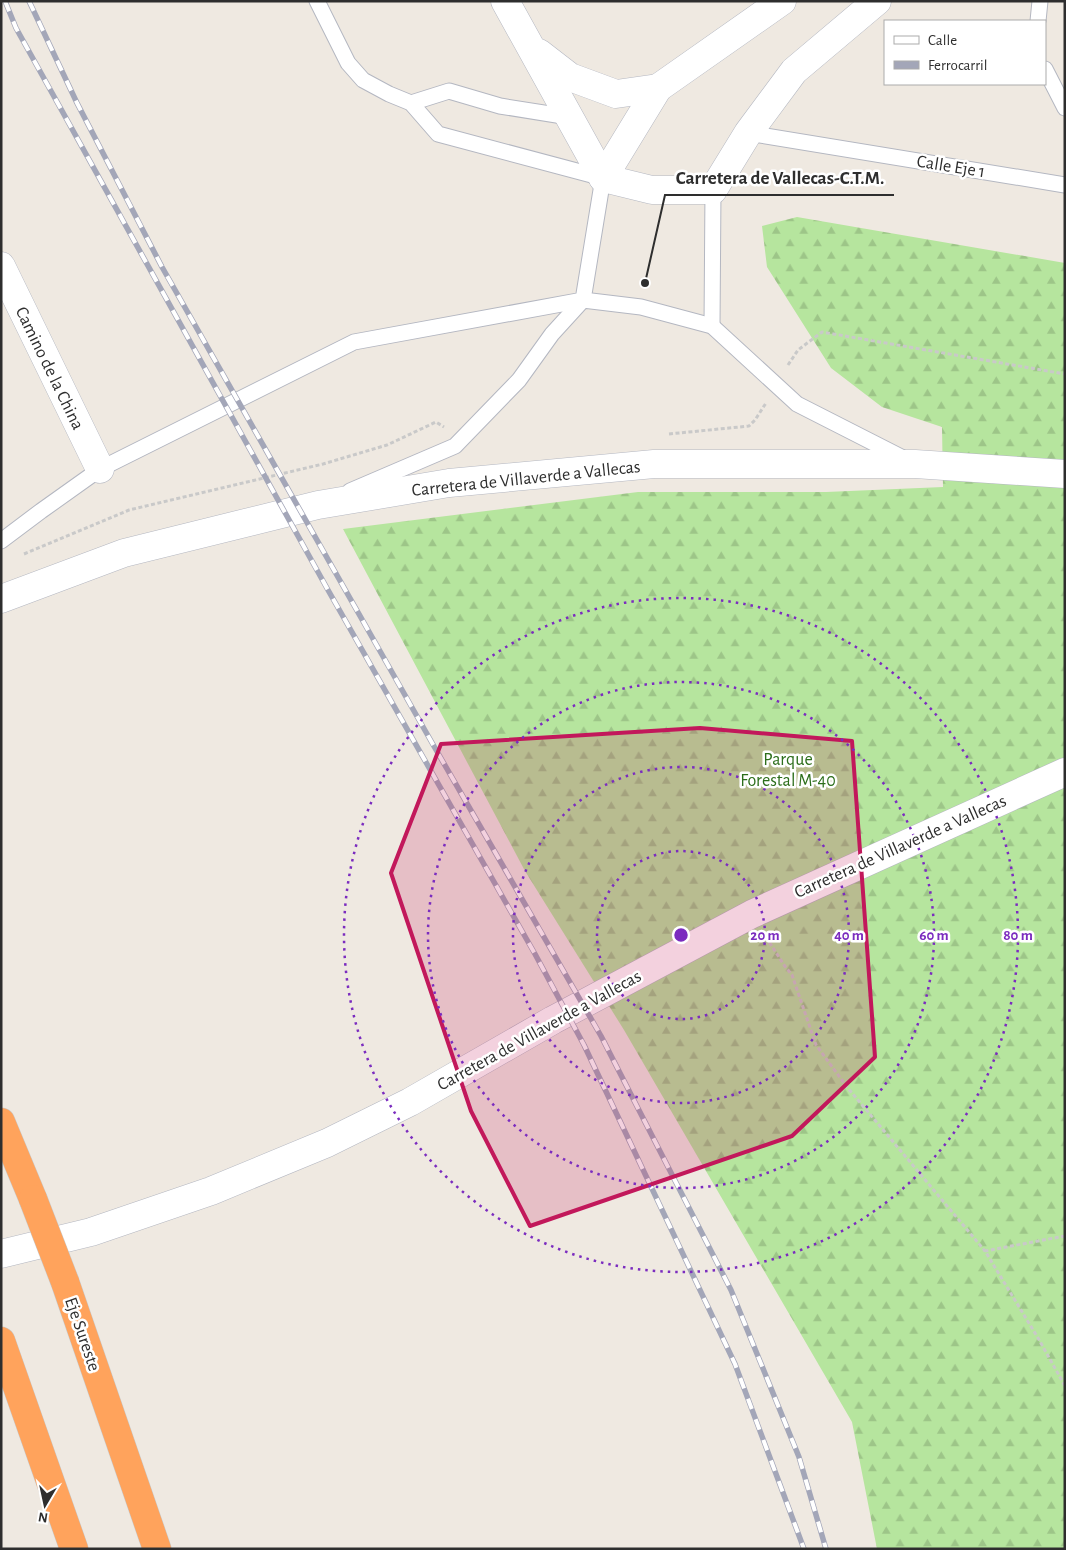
<svg xmlns="http://www.w3.org/2000/svg" width="1066" height="1550" font-family="'Alegreya Sans',sans-serif">
<style>
.forest{fill:url(#forest-firs)}
.lines{fill:none;stroke-linecap:round;stroke-linejoin:round}
.lane-casing{stroke:#b4b7c1;stroke-width:17}
.street-casing{stroke:#b4b7c1;stroke-width:29}
.secondary-casing{stroke:#b4b7c1;stroke-width:29}
.highway-casing{stroke:#c9c9c9;stroke-width:29}
.path{stroke:#c9c9c9;stroke-width:3;stroke-dasharray:4 2.5;stroke-linecap:butt}
.lane{stroke:#fff;stroke-width:15}
.street{stroke:#fff;stroke-width:28}
.secondary{stroke:#fff;stroke-width:28}
.highway{stroke:#ffa35c;stroke-width:28}
.rail-casing{stroke:#a3a6b8;stroke-width:5.5}
.rail{stroke:#fff;stroke-width:4;stroke-dasharray:11;stroke-linecap:butt}
.highway-bridge-casing{stroke:#c9c9c9;stroke-width:29;stroke-linecap:butt}
.highway-bridge{stroke:#ffa35c;stroke-width:28}
.marked{fill:#c2185b;fill-opacity:0.2;stroke:#c2185b;stroke-width:4;stroke-linejoin:round}
.ring{fill:none;stroke:#7b2cbf;stroke-width:2.5;stroke-dasharray:2.5 5}
.labels{text-anchor:middle;stroke-width:5;stroke-linejoin:round;paint-order:stroke}
.street-label{font-size:18px;fill:#2e2e2e;stroke:#fff}
.park-label{font-size:18px;fill:#2c6e1b;stroke:#fff}
.centre{fill:#7b2cbf;stroke:#fff;stroke-width:2.5}
.ring-label{font-size:15px;text-anchor:middle;font-weight:bold;fill:#7b2cbf;stroke:#fff;stroke-width:5;stroke-linejoin:round;paint-order:stroke}
.leader{fill:none;stroke:#2e2e2e;stroke-width:2}
.callout-dot{fill:#2e2e2e;stroke:#fff;stroke-width:2}
.callout-label{font-size:19px;text-anchor:middle;font-weight:bold;fill:#2e2e2e;stroke:#fff;stroke-width:5;stroke-linejoin:round;paint-order:stroke}
</style>
<defs>
<pattern id="forest-firs" width="22" height="20" patternUnits="userSpaceOnUse" patternTransform="scale(1.25)"><rect width="22" height="20" fill="#b6e59e"/><path d="M5 1l3.5 6h-7zM16 11l3.5 6h-7z" fill="#9dc588"/></pattern>
</defs>
<rect width="100%" height="100%" fill="#efe9e1"/>
<!-- forest -->
<polygon class="forest" points="797,217 1065,263 1065,1549 877,1549 852,1422 624,1030 525,871 343,529 638,492 826,492 943,487 942,427 882,407 831,368 767,267 762,226"/>
<g class="lines">
<!-- lane casing -->
<g class="lane-casing">
<g id="lane">
<polyline points="1038,21 1040,1"/>
<polyline points="1045,69 1065,108"/>
<polyline points="411,103 449,91 500,106 569,117"/>
<polyline points="748,133 1065,185"/>
<polyline points="712,326 713,190"/>
<polyline points="350,491 455,446 519,380 552,334 583,300 641,307 712,326 797,404 907,460"/>
<polyline points="1,541 41,511 100,469 354,342 583,300 603,178 438,134 411,103 389,94 363,80 348,63 317,1"/>
</g>
</g>
<!-- street casing -->
<g class="street-casing">
<g id="street">
<polyline points="505,1 603,178 652,190 713,190 748,133 794,71 877,1"/>
<polyline points="539,53 570,77 616,94 658,88"/>
<polyline points="603,178 658,88 782,1"/>
<polyline points="1,266 100,469"/>
</g>
</g>
<!-- secondary casing -->
<g class="secondary-casing">
<g id="secondary">
<polyline points="1,599 124,553 318,505 449,483 654,464 915,464 1065,474"/>
<polyline points="1,1254 91,1232 211,1191 327,1143 410,1102 553,1020 752,914 1065,772"/>
</g>
</g>
<!-- highway casing -->
<g class="highway-casing">
<g id="highway">
<polyline points="1,1122 33,1199"/>
<polyline points="65,1282 157,1549"/>
<polyline points="1,1341 74,1549"/>
</g>
</g>
<!-- path -->
<g class="path">
<polyline points="788,365 798,350 822,332 1065,374"/>
<polyline points="669,434 749,426 755,420 766,403"/>
<polyline points="24,554 129,510 323,464 387,445 436,422 444,427"/>
<polyline points="766,937 784,965 792,975 816,1045 847,1087 985,1251"/>
<polyline points="1065,1236 985,1251 1038,1338 1065,1386"/>
</g>
<!-- lane -->
<use href="#lane" class="lane"/>
<!-- street -->
<use href="#street" class="street"/>
<!-- secondary -->
<use href="#secondary" class="secondary"/>
<!-- highway -->
<use href="#highway" class="highway"/>
<!-- rail casing -->
<g class="rail-casing">
<g id="rail">
<polyline points="5,1 16,28 328,590 535,954 584,1045 735,1364 804,1549"/>
<polyline points="29,1 77,103 162,267 435,748 601,1036 665,1161 731,1290 799,1457 826,1549"/>
</g>
</g>
<!-- rail -->
<use href="#rail" class="rail"/>
<!-- highway-bridge casing -->
<g class="highway-bridge-casing">
<polyline id="highway-bridge" points="33,1199 65,1282"/>
</g>
<!-- highway-bridge -->
<use href="#highway-bridge" class="highway-bridge"/>
</g>
<!-- marked area -->
<path class="marked" d="M700 728 852 741 875 1057 792 1136 530 1226 471 1111 391 873 441 744Z"/>
<!-- distance rings -->
<g class="ring">
<circle cx="681" cy="935" r="84"/>
<circle cx="681" cy="935" r="168"/>
<circle cx="681" cy="935" r="253"/>
<circle cx="681" cy="935" r="337"/>
</g>
<g class="labels">
<!-- street labels -->
<g class="street-label">
<text transform="translate(951 166) rotate(9)" y="6">Calle Eje 1</text>
<text transform="translate(50 368) rotate(64)" y="6">Camino de la China</text>
<text transform="translate(526 478) rotate(-6)" y="6">Carretera de Villaverde a Vallecas</text>
<text transform="translate(900 846) rotate(-24)" y="6">Carretera de Villaverde a Vallecas</text>
<text transform="translate(539 1030) rotate(-29)" y="6">Carretera de Villaverde a Vallecas</text>
<text transform="translate(83 1334) rotate(71)" y="6">Eje Sureste</text>
</g>
<!-- park labels -->
<g class="park-label">
<text x="788" y="765">Parque<tspan x="788" dy="21">Forestal M-40</tspan></text>
</g>
</g>
<circle cx="681" cy="935" r="8" class="centre"/>
<g class="ring-label">
<text x="765" y="940">20 m</text>
<text x="849" y="940">40 m</text>
<text x="934" y="940">60 m</text>
<text x="1018" y="940">80 m</text>
</g>
<!-- callouts -->
<path class="leader" d="M645 283L665 195H894"/>
<circle class="callout-dot" cx="645" cy="283" r="5"/>
<g class="callout-label">
<text x="780" y="184">Carretera de Vallecas-C.T.M.</text>
</g>
<!-- border -->
<rect width="1066" height="1550" fill="none" stroke="#2e2e2e" stroke-width="5"/>
<!-- legend -->
<rect x="884" y="20" width="162" height="65" fill="#ffffff" stroke="#ababab"/>
<rect x="894" y="36" width="25" height="8" fill="#ffffff" stroke="#ababab"/>
<text x="928" y="45" font-size="15" fill="#2e2e2e">Calle</text>
<rect x="894" y="61" width="25" height="8" fill="#a3a6b8" stroke="#ababab"/>
<text x="928" y="70" font-size="15" fill="#2e2e2e">Ferrocarril</text>
<!-- north arrow -->
<g transform="translate(45 1505) rotate(189)" stroke="#ffffff" stroke-width="4" paint-order="stroke">
<path d="M0-4L9 19L0 12L-9 19Z" fill="#2e2e2e"/>
<text y="-8" font-size="14" font-weight="bold" text-anchor="middle" fill="#2e2e2e">N</text>
</g>
</svg>
